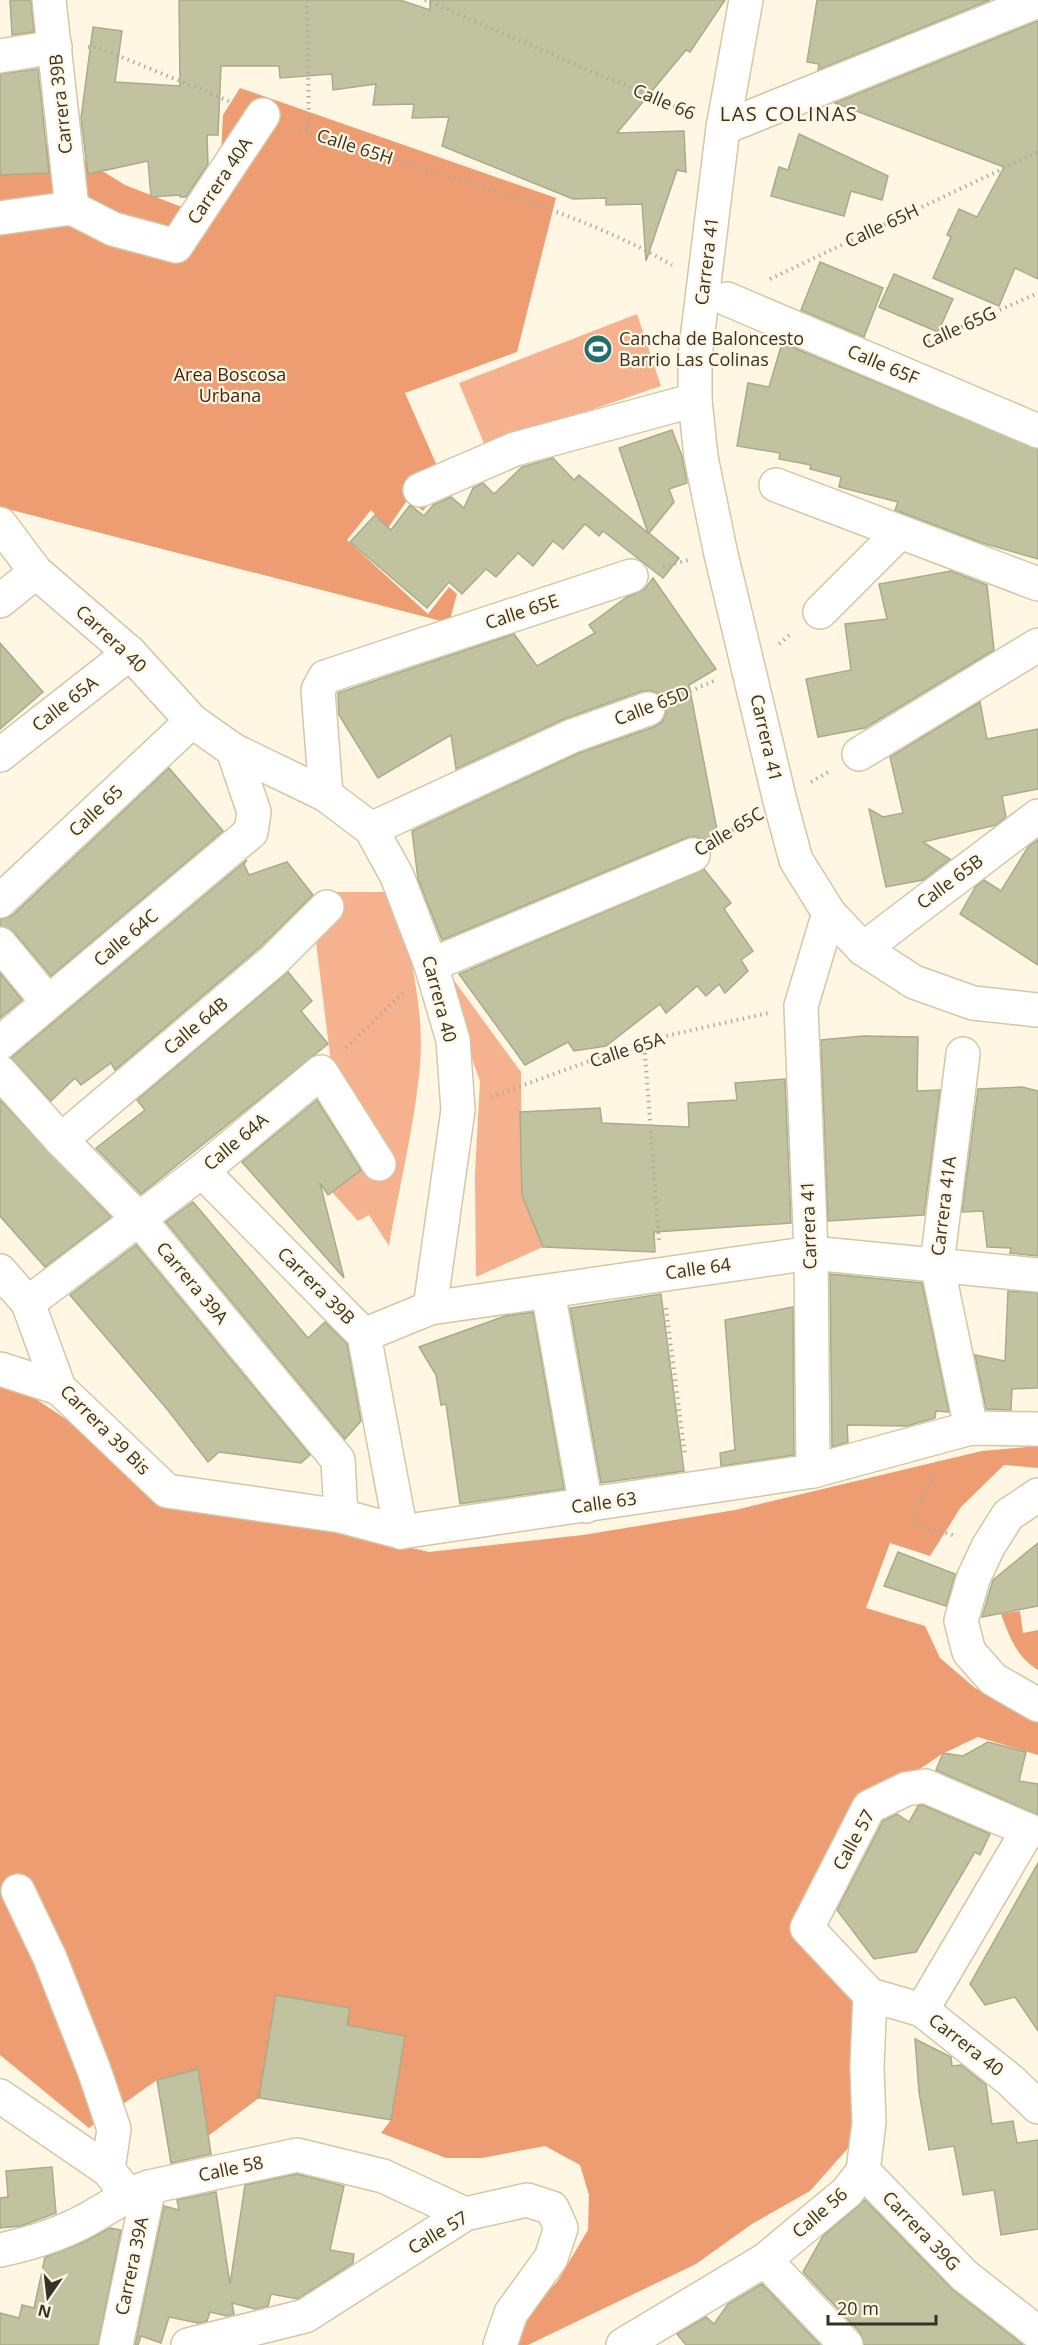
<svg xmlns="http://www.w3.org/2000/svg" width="1038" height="2345" font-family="'Open Sans',sans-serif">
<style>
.green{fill:#f6b28f}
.forest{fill:#ee9d72}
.building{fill:#c0c2a0;stroke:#a9ab8a;stroke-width:1.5}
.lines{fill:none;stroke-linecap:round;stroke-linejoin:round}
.minor-casing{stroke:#d3c7a7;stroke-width:36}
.path{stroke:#b3ad9b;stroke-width:4;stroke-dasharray:1.5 4.5;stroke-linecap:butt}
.minor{stroke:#fff;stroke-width:33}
.labels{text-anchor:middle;stroke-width:4.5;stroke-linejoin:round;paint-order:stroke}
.street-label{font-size:18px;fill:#373225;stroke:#fff7e3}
.poi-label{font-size:18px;fill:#373225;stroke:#fff7e3;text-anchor:start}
.park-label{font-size:18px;fill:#432310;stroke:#fff7e3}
.neighbourhood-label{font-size:20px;letter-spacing:1.5px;fill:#373225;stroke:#fff7e3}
</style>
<rect width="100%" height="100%" fill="#fff7e3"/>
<!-- green -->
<g class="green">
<polygon points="637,314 661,386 485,446 459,383"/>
<path d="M327 892H397C408 945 425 1010 420 1065 415 1123 399 1188 389 1246L369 1215 358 1221 332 1192 365 1167 336 1103 315 934Z"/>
<polygon points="453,979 521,1072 522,1195 543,1247 476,1277 475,1174 480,1081 445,984"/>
</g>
<!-- forest -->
<g class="forest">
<polygon points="240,88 556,198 517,352 405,393 445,484 423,511 408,499 388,528 371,510 347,540 428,614 449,587 457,594 449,623 0,507 0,158 47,144 83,159 125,185 179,206 218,210 223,115"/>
<polygon points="0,1375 178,1494 429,1552 583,1535 735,1510 982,1451 1038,1446 1038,1468 1004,1465 961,1507 930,1556 890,1543 866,1608 925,1626 940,1658 975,1688 1038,1716 1038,1755 978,1737 942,1754 902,1781 820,1891 828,1924 870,1995 858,2137 810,2191 752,2224 696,2264 528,2345 517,2345 507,2332 557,2282 588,2230 589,2195 580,2165 545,2146 482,2158 446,2158 381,2133 391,2120 405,2036 370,2029 367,2040 276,1996 259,2098 208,2136 198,2069 157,2080 89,2128 0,2055"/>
<path d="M1020 1611 1023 1633 1038 1630V1670C1016 1656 1010 1638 1001 1614Z"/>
</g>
<!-- building -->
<g class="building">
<polygon points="10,0 31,0 34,32 12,35"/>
<polygon points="179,0 400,0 430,10 430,0 725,0 690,52 686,50 617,133 684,131 686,172 677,170 646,261 642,204 606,205 606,198 573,199 442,146 449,117 412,118 414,104 373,105 376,84 333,90 332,74 280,78 279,66 221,66 218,135 207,135 208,164 186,197 180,197 180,195 151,197 148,161 88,174 81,118 93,27 122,31 115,82 180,86"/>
<polygon points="817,0 990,0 818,70 819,64 807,62"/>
<polygon points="1038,21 1038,279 1015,268 999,306 933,278 951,237 947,235 959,209 977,217 1004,167 835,103"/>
<polygon points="38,69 49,173 0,175 0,74"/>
<polygon points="799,134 888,176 882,200 851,191 844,216 771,196 779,167 788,170"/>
<polygon points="820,262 883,288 864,337 801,310"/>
<polygon points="894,274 953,299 938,332 879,307"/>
<polygon points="782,343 1038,449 1038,559 979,542 895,510 898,502 839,487 841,477 810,469 811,465 779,459 780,453 737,446 748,383 769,387"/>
<polygon points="672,430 682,456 687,483 669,489 674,502 649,533 679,558 663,578 603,531 599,536 585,524 563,549 553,541 533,566 518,553 496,577 486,569 462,594 449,582 427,608 350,542 375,515 391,530 410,505 424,516 433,505 451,497 464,508 473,488 483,483 494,494 522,467 553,458 574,480 579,475 648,533 619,448"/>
<polygon points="951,571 987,585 994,650 865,728 818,737 806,679 851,670 845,624 887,619 879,584"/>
<polygon points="653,578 716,669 689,685 718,835 704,840 695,836 686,838 442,940 418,879 412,831 579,753 654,727 662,722 666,713 665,702 661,695 652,691 642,691 564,719 456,769 451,735 378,778 339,715 338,693 514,634 537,666 595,633 589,625 627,597 645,589"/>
<polygon points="0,643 43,692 0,729"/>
<polygon points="980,702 987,739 1038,729 1038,789 1002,796 1006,817 996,825 923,842 950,859 923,880 886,887 869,809 883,817 903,813 890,757"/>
<polygon points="169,768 223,831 51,976 14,932 0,926 0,919 13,915"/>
<polygon points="1038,840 1038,965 960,914 976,886 984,880 1001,891 1028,847"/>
<polygon points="247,860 244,864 249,875 287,862 313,895 260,947 115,1070 111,1063 81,1085 75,1078 51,1101 11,1058"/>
<polygon points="704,869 731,903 724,909 753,951 741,960 748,971 725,993 719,984 706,996 697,986 666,1013 660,1004 606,1046 574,1051 568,1042 525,1065 459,974"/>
<polygon points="288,972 312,1001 301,1011 328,1044 141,1194 96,1148 145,1110 137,1100"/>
<polygon points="0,973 22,1000 0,1018"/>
<polygon points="863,1036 918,1037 917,1091 940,1090 924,1215 828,1221 821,1040"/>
<polygon points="785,1079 791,1223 654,1232 655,1252 543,1247 522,1195 520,1112 600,1108 602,1123 689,1127 688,1103 737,1100 735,1083"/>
<polygon points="1022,1087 1038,1091 1038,1256 1010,1253 1011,1248 987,1247 983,1211 962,1212 978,1089"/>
<polygon points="0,1100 111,1217 45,1267 0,1216"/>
<polygon points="317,1100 361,1170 328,1195 320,1183 344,1278 242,1162"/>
<polygon points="193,1202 308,1338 325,1322 347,1344 361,1421 345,1439 166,1222"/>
<polygon points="136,1245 310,1455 301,1463 219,1452 208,1462 167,1409 70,1295"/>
<polygon points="830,1274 922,1283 949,1412 936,1411 935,1418 907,1426 847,1425 848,1442 832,1447"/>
<polygon points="1008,1291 1038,1293 1038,1388 1012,1389 1011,1410 986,1409 975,1355 1005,1361"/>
<polygon points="661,1294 684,1471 601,1483 570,1308"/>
<polygon points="793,1307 794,1455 721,1466 720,1453 735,1450 725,1320"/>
<polygon points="533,1312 564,1489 460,1504 446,1404 441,1405 436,1375 419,1347 505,1316"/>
<polygon points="1038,1543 1038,1606 982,1617 993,1580"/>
<polygon points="898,1552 955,1574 946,1606 884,1586"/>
<polygon points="988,1742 1026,1752 1019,1781 1038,1784 1038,1815 936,1770 943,1753 963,1756"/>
<polygon points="923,1805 990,1834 980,1855 975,1852 916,1952 874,1959 837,1910 883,1821 897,1814 909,1822 918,1806"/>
<polygon points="1038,1863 1038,2031 1015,1997 985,2005 970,1984"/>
<polygon points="276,1995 350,2008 347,2025 405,2036 391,2120 259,2098"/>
<polygon points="915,2039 951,2057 952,2066 961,2065 986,2085 992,2124 1013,2121 1017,2143 1038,2140 1038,2229 1001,2235 994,2190 963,2195 954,2146 929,2150 919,2092"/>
<polygon points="198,2069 211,2154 171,2163 157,2080"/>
<polygon points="52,2167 56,2213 21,2226 0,2228 0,2198 8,2197 6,2171"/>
<polygon points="297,2174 344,2186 330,2250 354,2254 353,2263 298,2299 271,2294 268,2306 255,2309 232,2303 234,2314 227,2316 210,2312 207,2321 198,2323 169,2317 161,2343 141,2336 138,2345 135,2345 164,2206 179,2210 177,2200 216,2192 230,2284 245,2185"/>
<polygon points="865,2200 952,2289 1023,2345 864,2345 860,2332 803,2272 823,2236"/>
<polygon points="110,2228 121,2230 98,2345 0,2345 0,2313 19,2318 22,2305 34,2308 45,2257 84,2242"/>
<polygon points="762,2284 820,2345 686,2345 677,2334 706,2317 714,2324 728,2304"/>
</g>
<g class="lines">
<!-- minor casing -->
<g class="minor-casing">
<g id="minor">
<polyline points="49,0 72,208"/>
<polyline points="746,0 723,128 695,356 695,400 701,457 720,550 780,801 796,860 829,913 863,949 914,982 973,1003 1038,1010"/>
<polyline points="0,56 55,47"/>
<polyline points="723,128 1038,1"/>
<polyline points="0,218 72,208 113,229 176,246 263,115"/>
<polyline points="727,299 1038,431"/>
<polyline points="776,485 1038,584"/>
<polyline points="420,490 515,449 695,400"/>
<polyline points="0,524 36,572 130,653 192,721 233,750 326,795 371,829 397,876 431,965 453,1040 458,1110 430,1308"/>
<polyline points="0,601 36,572"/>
<polyline points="820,612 900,532"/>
<polyline points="859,754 1038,645"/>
<polyline points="0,755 130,653"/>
<polyline points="326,795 318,690 325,677 631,576"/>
<polyline points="371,829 572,736 648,709"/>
<polyline points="0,901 192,721"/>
<polyline points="0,944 48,1002"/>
<polyline points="863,949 1038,816"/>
<polyline points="431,965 693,855"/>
<polyline points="0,1043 251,832 254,812 233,750"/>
<polyline points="963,1054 937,1264 971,1428"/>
<polyline points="0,1072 61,1140 139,1219 338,1460 341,1516"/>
<polyline points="61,1140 273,961 327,907"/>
<polyline points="202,1171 364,1335 401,1532"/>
<polyline points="0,1271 28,1303 59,1388 167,1491 341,1516 401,1532 813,1471 971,1428 1038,1429"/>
<polyline points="548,1292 586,1506"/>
<polyline points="28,1303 202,1171 321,1072 379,1164"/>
<polyline points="364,1335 430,1308 811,1253 1038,1275"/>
<polyline points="0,1369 59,1388"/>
<polyline points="813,1471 811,1253 801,1006 829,913"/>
<polyline points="1038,1495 1008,1515 988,1547 973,1579 961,1621 969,1652 993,1679 1038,1705"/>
<polyline points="18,1891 50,1958 94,2070 114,2129 108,2170"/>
<polyline points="922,2010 1028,1830 925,1786 906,1789 869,1807 807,1928 870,1995 922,2010 1010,2080 1038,2107"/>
<polyline points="0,2096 108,2170 121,2186"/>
<polyline points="863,2171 965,2276 1038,2333"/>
<path d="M0 2250C34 2243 70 2231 100 2212 117 2202 130 2193 149 2187L297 2155 383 2176 465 2214"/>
<polyline points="765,2260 846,2345"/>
<polyline points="116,2345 149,2187"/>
<polyline points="188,2345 305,2316 465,2214 527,2200 552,2208 561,2228 551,2258 511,2313 500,2345"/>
<polyline points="623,2345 765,2260 847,2192 863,2171 869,2123 867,2067 870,1995"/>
</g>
</g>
<!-- path -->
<g class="path">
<polyline points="307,0 309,132"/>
<polyline points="425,0 692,114"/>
<polyline points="88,47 97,47 231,102"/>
<path d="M294 127C420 173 556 198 672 265"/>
<polyline points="770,279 1038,152"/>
<polyline points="923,344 1038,293"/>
<polyline points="663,567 688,560"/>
<polyline points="779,644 792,633"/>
<polyline points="679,696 716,680"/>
<polyline points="811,782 830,771"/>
<polyline points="722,837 748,820"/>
<polyline points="644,1041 659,1241"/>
<polyline points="346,1048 403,993"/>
<polyline points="491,1097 644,1041 768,1013"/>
<polyline points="666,1308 685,1455"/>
<polyline points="934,1475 910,1522 956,1536"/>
</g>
<!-- minor -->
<use href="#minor" class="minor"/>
</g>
<!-- icons -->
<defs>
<g id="stadium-disc" transform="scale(1.5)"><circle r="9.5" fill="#236e6c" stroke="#fff7e3"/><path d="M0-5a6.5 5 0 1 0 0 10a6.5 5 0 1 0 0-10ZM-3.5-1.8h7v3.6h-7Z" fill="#fff"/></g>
</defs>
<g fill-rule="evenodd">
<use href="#stadium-disc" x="598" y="349"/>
</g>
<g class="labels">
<!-- street labels -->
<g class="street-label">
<text transform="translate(664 102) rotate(23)" y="6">Calle 66</text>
<text transform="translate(61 104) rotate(-96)" y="6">Carrera 39B</text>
<text transform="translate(355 147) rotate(18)" y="6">Calle 65H</text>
<text transform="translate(220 181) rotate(-56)" y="6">Carrera 40A</text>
<text transform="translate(882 226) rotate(-25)" y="6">Calle 65H</text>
<text transform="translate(707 261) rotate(-83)" y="6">Carrera 41</text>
<text transform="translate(959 328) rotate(-24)" y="6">Calle 65G</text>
<text transform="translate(883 365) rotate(23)" y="6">Calle 65F</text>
<text transform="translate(522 612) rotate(-18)" y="6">Calle 65E</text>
<text transform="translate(111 639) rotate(43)" y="6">Carrera 40</text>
<text transform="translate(65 704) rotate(-38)" y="6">Calle 65A</text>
<text transform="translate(652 706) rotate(-21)" y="6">Calle 65D</text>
<text transform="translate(766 738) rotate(77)" y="6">Carrera 41</text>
<text transform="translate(96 811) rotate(-43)" y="6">Calle 65</text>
<text transform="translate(729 832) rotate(-31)" y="6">Calle 65C</text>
<text transform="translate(950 882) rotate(-37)" y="6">Calle 65B</text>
<text transform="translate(126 938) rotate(-40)" y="6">Calle 64C</text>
<text transform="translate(439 999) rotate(75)" y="6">Carrera 40</text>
<text transform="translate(196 1026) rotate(-40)" y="6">Calle 64B</text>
<text transform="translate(627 1050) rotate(-18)" y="6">Calle 65A</text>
<text transform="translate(236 1142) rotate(-40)" y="6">Calle 64A</text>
<text transform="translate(944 1206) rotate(-83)" y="6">Carrera 41A</text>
<text transform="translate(809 1225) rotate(-92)" y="6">Carrera 41</text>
<text transform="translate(698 1269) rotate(-8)" y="6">Calle 64</text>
<text transform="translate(192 1283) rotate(50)" y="6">Carrera 39A</text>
<text transform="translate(316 1286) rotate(45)" y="6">Carrera 39B</text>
<text transform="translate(105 1430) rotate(45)" y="6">Carrera 39 Bis</text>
<text transform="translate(604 1503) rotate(-8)" y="6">Calle 63</text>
<text transform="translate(854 1840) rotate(-61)" y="6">Calle 57</text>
<text transform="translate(966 2045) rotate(38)" y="6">Carrera 40</text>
<text transform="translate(231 2169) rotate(-12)" y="6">Calle 58</text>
<text transform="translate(820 2213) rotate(-41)" y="6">Calle 56</text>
<text transform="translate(921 2231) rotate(46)" y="6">Carrera 39G</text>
<text transform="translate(438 2233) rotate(-31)" y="6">Calle 57</text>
<text transform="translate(132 2266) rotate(-78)" y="6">Carrera 39A</text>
</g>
<!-- poi labels -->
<g class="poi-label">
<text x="619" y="345">Cancha de Baloncesto<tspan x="619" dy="21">Barrio Las Colinas</tspan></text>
</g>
<!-- park labels -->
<g class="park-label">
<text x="230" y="381">Area Boscosa<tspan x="230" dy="21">Urbana</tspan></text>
</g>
<!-- neighbourhood labels -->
<g class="neighbourhood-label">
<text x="789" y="121">LAS COLINAS</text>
</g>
</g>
<!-- north arrow -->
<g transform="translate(48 2297) rotate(194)" stroke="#fff7e3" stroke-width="4.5" paint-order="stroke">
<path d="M0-4.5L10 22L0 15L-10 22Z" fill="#373225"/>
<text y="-9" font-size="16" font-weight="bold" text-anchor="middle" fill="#373225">N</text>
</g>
<!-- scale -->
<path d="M828 2315v9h108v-9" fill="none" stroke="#373225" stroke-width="3"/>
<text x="837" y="2315" font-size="18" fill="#373225" stroke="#fff7e3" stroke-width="4.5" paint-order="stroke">20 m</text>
</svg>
